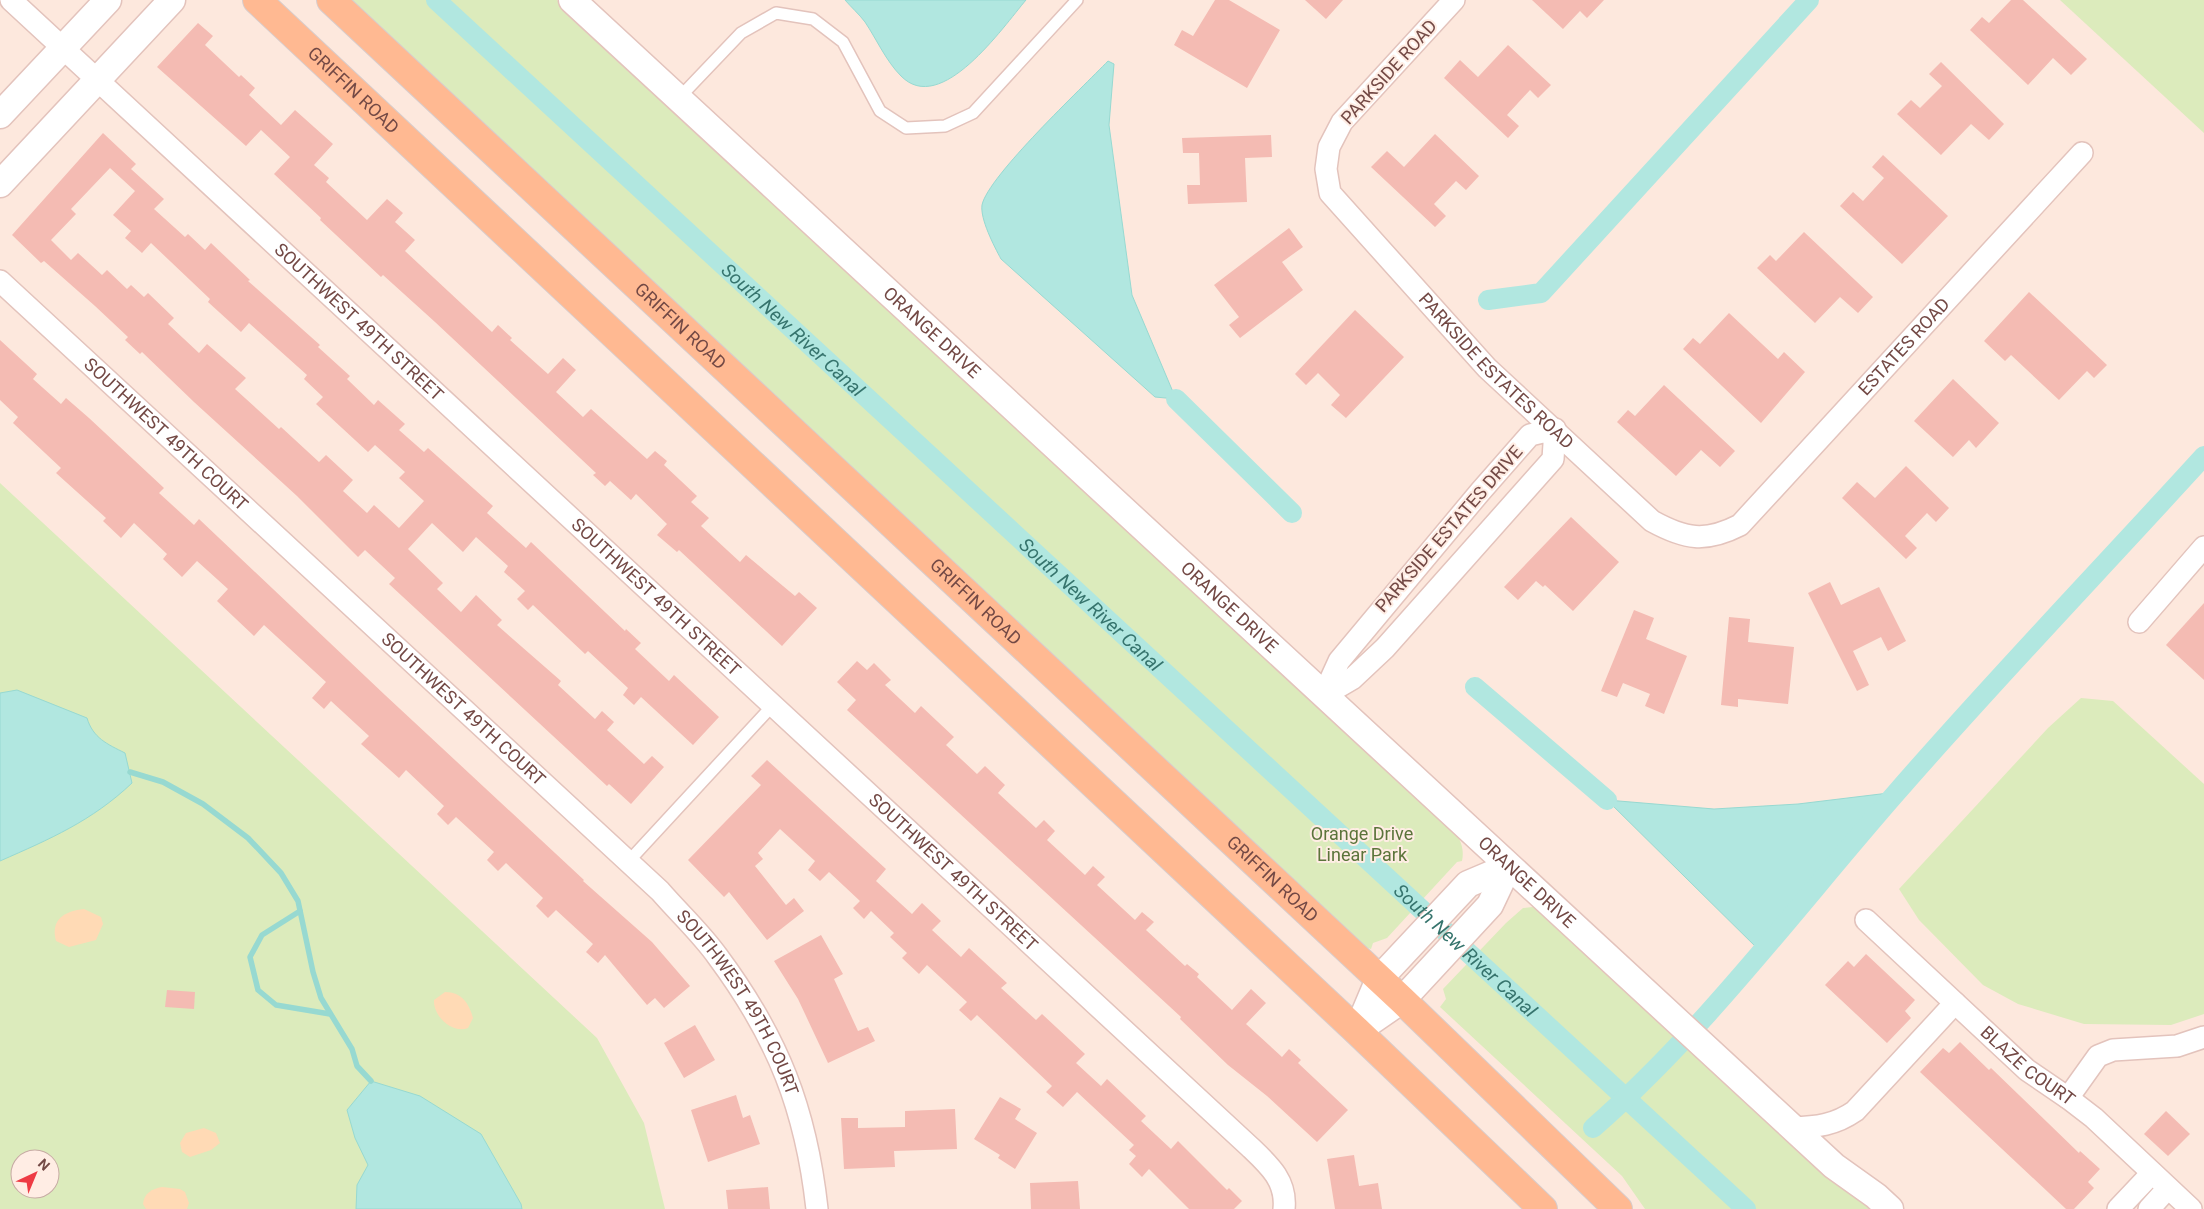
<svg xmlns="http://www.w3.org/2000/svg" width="2204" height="1209" font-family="Roboto,sans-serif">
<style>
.green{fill:#dcebbc;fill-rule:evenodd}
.sand{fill:#ffdab5}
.water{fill:#b1e7e0;stroke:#97d9d1}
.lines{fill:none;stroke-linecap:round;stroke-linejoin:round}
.stream{stroke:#97d9d1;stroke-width:5.5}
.canal{stroke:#b1e7e0;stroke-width:20}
.building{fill:#f4bbb3;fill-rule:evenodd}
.service-casing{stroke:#e3c3bc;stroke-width:14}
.minor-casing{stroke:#e3c3bc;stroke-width:24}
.tertiary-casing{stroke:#e3c3bc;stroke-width:29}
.primary-casing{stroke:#d8cccb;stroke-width:30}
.service{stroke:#fff;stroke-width:11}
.minor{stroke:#fff;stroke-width:21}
.tertiary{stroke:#fff;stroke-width:26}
.primary{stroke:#ffb992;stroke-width:28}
.labels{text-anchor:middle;stroke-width:4;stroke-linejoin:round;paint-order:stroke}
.street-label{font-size:18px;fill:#734945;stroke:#ffede4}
.park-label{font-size:18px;fill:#5b743a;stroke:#ffede4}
.water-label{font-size:19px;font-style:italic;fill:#36746d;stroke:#ffede4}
</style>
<rect width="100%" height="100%" fill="#fde8dd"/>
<!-- green -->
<g class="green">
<path d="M348 0H557L1451 825C1459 837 1465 847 1462 861L1457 862 1387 938 1373 943 1371 949 1362 946 1142 737Z"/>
<polygon points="2060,0 2204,0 2204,133"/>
<path d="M0 483 597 1038 644 1123 665 1209H0ZM20 1159H50V1189H20Z"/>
<polygon points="2081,698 2113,701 2204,784 2204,1014 2171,1025 2084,1024 2018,1004 1983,985 1919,920 1899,889 2048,728"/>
<polygon points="1532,907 1538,908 1870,1209 1645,1209 1622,1176 1440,1007 1446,999 1443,989 1506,923 1523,908"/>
</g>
<!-- sand -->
<g class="sand">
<path d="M84 909 101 917 103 924 96 940 69 947 56 941C50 919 65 911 84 909Z"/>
<path d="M445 992C462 992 469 1004 473 1018L468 1028C452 1034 433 1016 434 1000Z"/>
<polygon points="204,1128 216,1133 220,1143 211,1150 190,1157 182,1152 180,1143 186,1133"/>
<path d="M162 1187 180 1189 185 1192 189 1203 187 1209H146L143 1204C144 1193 152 1189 162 1187Z"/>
</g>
<!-- water -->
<g class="water">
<path d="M845 0H1026C1003 27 941 117 901 76 886 61 877 40 865 22 859 14 851 7 845 0Z"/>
<path d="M1108 61 1114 64 1109 125 1132 295 1176 399 1155 397 1001 259C994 246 980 219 982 205 988 176 1083 87 1108 61Z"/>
<path d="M17 690 87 718C93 738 107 744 125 753L132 783C92 821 50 839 0 861V693Z"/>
<polygon points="1897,792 1761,952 1607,800 1714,809 1798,804"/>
<polygon points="371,1081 420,1096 481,1134 521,1204 522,1209 356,1209 357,1185 368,1165 355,1138 347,1110"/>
</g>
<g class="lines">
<!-- stream -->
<g class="stream">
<polyline points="130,772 163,782 203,804 248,838 281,873 298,901 313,972 321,998 352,1049 357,1066 371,1081"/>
<polyline points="300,911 262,935 250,957 258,990 276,1005 330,1014"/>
</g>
<!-- canal -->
<g class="canal">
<path id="s1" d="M436 0 1746 1209"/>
<polyline points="1488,300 1541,293 1809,0"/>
<polyline points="1176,399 1292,513"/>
<polyline points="1475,687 1607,800"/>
<path d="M1593 1128C1707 1028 1797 906 1896 793 1996 678 2102 568 2204 456"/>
</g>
</g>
<!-- building -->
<g class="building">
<polygon points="1215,0 1229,0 1280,30 1247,88 1174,45 1182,30 1193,36"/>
<polygon points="1305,0 1343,0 1326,19"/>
<polygon points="1532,0 1604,0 1587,18 1580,11 1563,29"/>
<polygon points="2011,0 2023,0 2087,59 2071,75 2053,58 2028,85 1970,30 1982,17 1989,23"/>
<polygon points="198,23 213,36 205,45 239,77 241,75 255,88 249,95 281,125 295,110 333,144 314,165 329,178 326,182 367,220 387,199 403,213 395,222 415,240 405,251 492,332 498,325 512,338 510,340 548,374 563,358 576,370 556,392 583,417 591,409 647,459 655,451 667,461 664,465 697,496 691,502 709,518 701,526 740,562 746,555 795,596 799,592 817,608 782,646 679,550 677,552 657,535 667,524 636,494 631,500 610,481 605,486 593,475 596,473 435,322 383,275 381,277 320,220 321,218 274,174 290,157 261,130 246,146 157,67"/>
<polygon points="1508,45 1551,85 1538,98 1530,90 1507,115 1519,126 1508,138 1444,78 1460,60 1478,77"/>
<polygon points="1941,62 2004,124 1989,140 1971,124 1941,155 1897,114 1911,100 1920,108 1942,86 1929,74"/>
<path d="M103 133 136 164 131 169 164 199 154 209 185 237 188 234 205 250 211 243 250 280 248 281 320 345 318 347 350 376 347 379 374 405 378 400 405 424 399 430 424 452 428 448 493 506 487 513 526 548 531 542 625 631 626 629 641 643 635 649 669 681 674 675 719 717 693 745 641 697 634 705 623 695 628 688 588 651 585 654 533 605 528 610 517 599 525 591 504 572 508 566 476 537 463 552 432 523 408 549 443 583 437 589 461 612 476 595 502 620 497 625 561 681 558 685 595 719 602 711 614 722 607 730 644 764 652 756 664 767 631 804 609 784 607 786 389 584 395 578 365 550 358 557 297 496 194 402 142 352 140 354 125 340 128 337 95 306 44 261 41 263 12 235ZM110 168 135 191 113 215 131 231 125 238 142 253 151 243 210 299 208 302 241 332 249 323 307 375 304 379 323 397 316 404 368 452 375 445 405 472 399 478 424 501 399 528 374 505 367 513 343 491 353 480 326 455 319 462 281 427 279 429 235 389 246 378 207 344 199 353 168 324 174 318 148 293 144 297 131 285 127 289 107 270 102 275 78 253 71 260 51 240 76 214 71 209Z"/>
<polygon points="1435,134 1479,176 1466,190 1456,181 1434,204 1446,216 1435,227 1371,167 1387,151 1404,167"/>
<polygon points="1271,135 1272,157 1245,158 1247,202 1188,204 1187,185 1200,185 1199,153 1183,153 1182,138"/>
<polygon points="1883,155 1948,216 1902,264 1840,206 1853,192 1863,201 1884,178 1872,167"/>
<polygon points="1289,228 1303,247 1282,262 1303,290 1240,338 1229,325 1239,317 1214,285"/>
<polygon points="1804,232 1873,297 1858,313 1840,297 1815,323 1757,268 1770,255 1776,261"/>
<polygon points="2029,292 2107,365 2094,378 2087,371 2059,400 2011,355 2005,361 1984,341"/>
<polygon points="1355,310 1404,357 1346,418 1331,405 1340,395 1318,373 1306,385 1295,374"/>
<polygon points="1729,313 1778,359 1784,352 1805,372 1761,423 1683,349 1693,338 1700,344"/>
<polygon points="0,340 37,374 33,379 61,404 66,398 89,418 164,488 159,493 194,525 199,519 385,695 584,880 583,881 652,942 690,986 664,1008 655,998 647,1005 605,955 598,963 586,952 593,944 556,910 548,918 536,906 543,898 506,863 498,871 487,860 494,852 456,817 448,825 437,814 444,806 406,770 399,778 361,744 369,736 331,701 324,709 312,698 326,682 264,625 254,636 217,601 228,589 197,561 182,577 163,559 167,554 134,523 121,538 103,521 106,518 56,473 61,468 13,423 18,417 0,400"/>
<polygon points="1953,379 1999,423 1976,448 1969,440 1953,457 1914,421"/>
<polygon points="1664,385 1735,451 1720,467 1701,450 1676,476 1617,422 1628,410 1635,416"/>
<polygon points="1906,466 1949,508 1936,522 1927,513 1905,536 1917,548 1906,559 1842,498 1857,482 1875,498"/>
<polygon points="1571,517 1619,562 1573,611 1545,585 1543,587 1536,581 1518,600 1504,587"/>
<polygon points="1830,582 1841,605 1879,587 1906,641 1888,651 1881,637 1853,651 1869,685 1857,691 1808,593"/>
<polygon points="2204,603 2204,680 2166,645"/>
<polygon points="1634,610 1654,618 1646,639 1687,656 1664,714 1645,706 1650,694 1623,683 1617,697 1601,691"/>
<polygon points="1729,617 1750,619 1748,642 1794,647 1788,704 1738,699 1738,707 1721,705"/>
<polygon points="857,661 867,670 874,663 891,680 885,685 915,713 921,706 954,737 946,745 977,774 985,766 1005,785 998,793 1036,828 1044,820 1055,831 1047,840 1085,875 1093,866 1105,877 1097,885 1135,920 1142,912 1154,922 1146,930 1185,966 1187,964 1199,974 1197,977 1232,1010 1251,989 1266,1003 1246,1024 1282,1057 1289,1049 1301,1060 1298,1063 1348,1110 1317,1142 1267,1096 1228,1065 1180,1019 1181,1017 847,710 856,700 837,682"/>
<polygon points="767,760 886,869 876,881 912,914 922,903 941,921 932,930 961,957 969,948 1007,983 1001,988 1036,1020 1042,1014 1085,1054 1076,1063 1101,1086 1107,1079 1146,1116 1141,1121 1171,1149 1178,1141 1227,1190 1229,1188 1242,1201 1234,1209 1189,1209 1149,1169 1142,1177 1129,1164 1136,1156 1129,1150 1134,1145 1077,1092 1063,1107 1046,1092 1052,1086 977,1015 971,1021 959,1010 967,1002 927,965 919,974 902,958 907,953 890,937 894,933 871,911 864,919 853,908 860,901 829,872 820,881 808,870 815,861 780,829 758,853 763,859 755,866 786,905 794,898 804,911 767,940 729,892 724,897 688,860 761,785 751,776"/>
<polygon points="821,935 843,974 834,979 858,1031 868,1027 875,1041 828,1063 798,999 774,961"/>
<polygon points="1866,954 1915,1000 1905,1011 1911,1018 1887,1043 1825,985 1848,961 1854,967"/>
<polygon points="167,990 195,992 194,1009 165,1007"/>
<polygon points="695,1025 715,1060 684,1078 664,1043"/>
<polygon points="1960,1042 1989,1070 1991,1068 2079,1153 2080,1151 2100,1169 2088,1182 2094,1188 2074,1209 2066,1209 1920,1072 1943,1048 1949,1053"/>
<polygon points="736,1095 743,1118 750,1115 760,1144 708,1162 691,1110"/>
<polygon points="1000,1097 1021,1109 1015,1119 1037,1133 1015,1169 998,1158 1000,1155 974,1139"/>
<polygon points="955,1109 957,1149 894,1151 895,1167 844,1169 841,1118 858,1118 858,1128 905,1127 905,1111"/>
<polygon points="2166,1111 2190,1134 2168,1156 2144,1134"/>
<polygon points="1354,1155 1359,1186 1378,1183 1382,1209 1335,1209 1327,1159"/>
<polygon points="1078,1181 1080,1209 1031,1209 1030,1183"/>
<polygon points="768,1187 770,1209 728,1209 726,1190"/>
</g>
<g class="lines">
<!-- service casing -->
<g class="service-casing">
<g id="service">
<polyline points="678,99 741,33 776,13 813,19 843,42 880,111 906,128 945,126 973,113 1077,0"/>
<polyline points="628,862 773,705"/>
</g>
</g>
<!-- minor casing -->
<g class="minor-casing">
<g id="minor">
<path id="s2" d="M11 0 1250 1147C1269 1165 1287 1181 1284 1209"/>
<path id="s3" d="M1454 0 1342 122 1329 147 1326 169 1330 193 1487 368 1652 521C1685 539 1705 543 1740 525L2082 153"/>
<path id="s4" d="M0 281 660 891C679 913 701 933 718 957 778 1038 806 1109 817 1209"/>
<polygon points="1555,429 1553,459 1385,648 1352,679 1323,696 1339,661 1480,492 1530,435"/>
<polyline points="2139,622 2204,547"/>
<path id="s5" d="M1866 920 2027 1070 2068 1098 2094 1118 2191 1209"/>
<polyline points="2068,1098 2098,1056 2113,1050 2177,1046 2204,1037"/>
<path d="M1792 1128C1817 1127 1835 1125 1855 1111L1955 1003"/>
<polyline points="2118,1209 2152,1173"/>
<polyline points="2149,1209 2168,1188"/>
</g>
</g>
<!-- tertiary casing -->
<g class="tertiary-casing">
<g id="tertiary">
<path id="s6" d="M572 0 1834 1166 1876 1196 1890 1209"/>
<polyline points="0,115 108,0"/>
<polyline points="0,184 172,0"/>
<polyline points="1357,1031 1379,979 1468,884 1508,867"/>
<polyline points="1357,1031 1402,1000 1490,905 1508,867"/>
</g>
</g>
<!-- primary casing -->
<g class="primary-casing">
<g id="primary">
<path id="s7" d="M257 0 1357 1031 1543 1209"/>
<path id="s8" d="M331 0 1402 1000 1618 1209"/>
</g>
</g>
<!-- service -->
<use href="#service" class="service"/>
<!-- minor -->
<use href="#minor" class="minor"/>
<!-- tertiary -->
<use href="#tertiary" class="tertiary"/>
<!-- primary -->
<use href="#primary" class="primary"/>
</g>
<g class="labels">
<!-- street labels -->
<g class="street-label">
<text transform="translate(1389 72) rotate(-48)" y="6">PARKSIDE ROAD</text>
<text dy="6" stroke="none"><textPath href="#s7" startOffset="132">GRIFFIN ROAD</textPath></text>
<text dy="6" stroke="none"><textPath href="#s2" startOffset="474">SOUTHWEST 49TH STREET</textPath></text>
<text dy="6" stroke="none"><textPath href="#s8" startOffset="478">GRIFFIN ROAD</textPath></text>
<text dy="6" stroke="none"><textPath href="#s6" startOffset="490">ORANGE DRIVE</textPath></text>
<text dy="6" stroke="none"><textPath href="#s3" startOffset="1036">ESTATES ROAD</textPath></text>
<text dy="6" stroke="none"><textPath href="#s3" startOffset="484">PARKSIDE ESTATES ROAD</textPath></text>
<text dy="6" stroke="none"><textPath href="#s4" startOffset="226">SOUTHWEST 49TH COURT</textPath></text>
<text transform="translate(1449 529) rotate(-49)" y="6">PARKSIDE ESTATES DRIVE</text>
<text dy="6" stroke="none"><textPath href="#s2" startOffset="879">SOUTHWEST 49TH STREET</textPath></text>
<text dy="6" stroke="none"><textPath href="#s8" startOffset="882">GRIFFIN ROAD</textPath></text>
<text dy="6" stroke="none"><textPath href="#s6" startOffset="895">ORANGE DRIVE</textPath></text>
<text dy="6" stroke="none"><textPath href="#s4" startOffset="631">SOUTHWEST 49TH COURT</textPath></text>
<text dy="6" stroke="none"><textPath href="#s2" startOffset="1284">SOUTHWEST 49TH STREET</textPath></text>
<text dy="6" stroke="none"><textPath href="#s8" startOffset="1288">GRIFFIN ROAD</textPath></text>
<text dy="6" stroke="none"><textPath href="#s6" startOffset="1300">ORANGE DRIVE</textPath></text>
<text dy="6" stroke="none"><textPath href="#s4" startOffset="1036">SOUTHWEST 49TH COURT</textPath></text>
<text dy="6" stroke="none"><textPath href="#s5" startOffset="218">BLAZE COURT</textPath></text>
</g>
<!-- park labels -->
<g class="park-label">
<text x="1362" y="840">Orange Drive<tspan x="1362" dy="21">Linear Park</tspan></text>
</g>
<!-- water labels -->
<g class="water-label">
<text dy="7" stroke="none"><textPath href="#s1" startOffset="486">South New River Canal</textPath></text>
<text dy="7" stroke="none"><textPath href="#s1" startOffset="891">South New River Canal</textPath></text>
<text dy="7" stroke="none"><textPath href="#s1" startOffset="1401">South New River Canal</textPath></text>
</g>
</g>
<!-- north arrow -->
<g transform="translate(35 1174) rotate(44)"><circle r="24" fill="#ffede4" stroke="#c7aba4"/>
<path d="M0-4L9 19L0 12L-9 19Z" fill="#ee3b44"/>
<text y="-8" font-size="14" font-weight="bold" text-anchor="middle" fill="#734945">N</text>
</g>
</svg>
